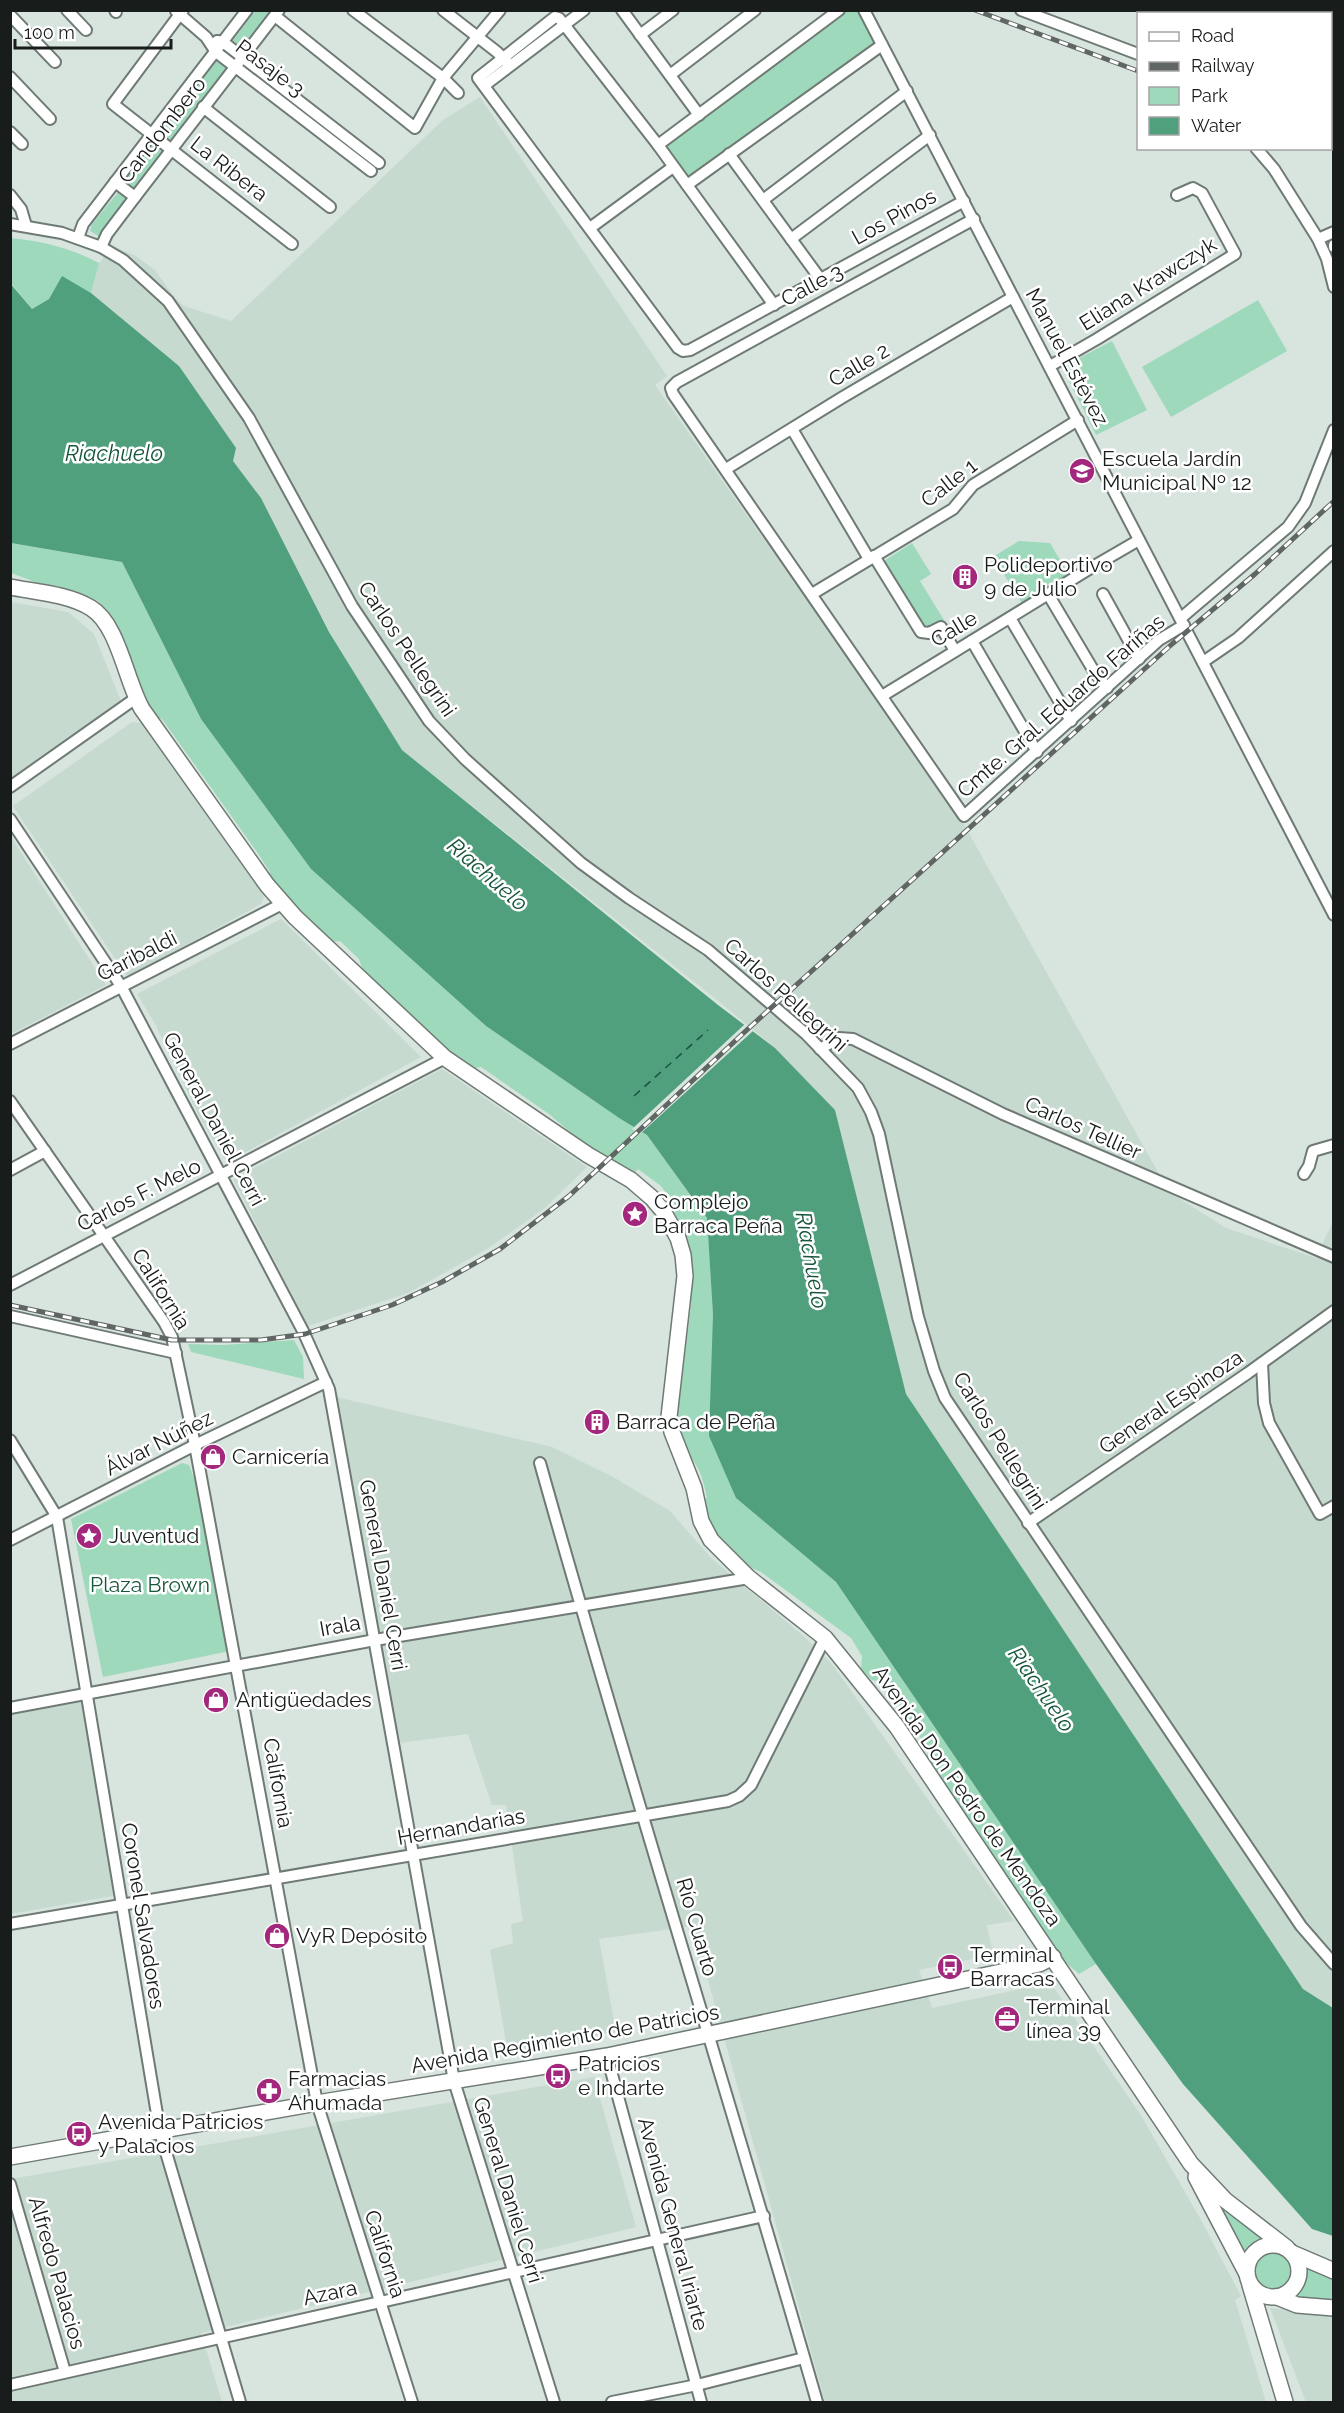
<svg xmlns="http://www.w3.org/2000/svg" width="1344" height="2413" font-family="Raleway,sans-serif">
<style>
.built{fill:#c7dad0}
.green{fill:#9ed9bc}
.water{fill:#51a07d}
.pier{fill:#d8e4de}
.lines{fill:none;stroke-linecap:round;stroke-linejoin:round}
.ferry{stroke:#17553d;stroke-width:1.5;stroke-dasharray:8 6;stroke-linecap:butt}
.street-casing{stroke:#6f7a74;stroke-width:14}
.secondary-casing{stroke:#6f7a74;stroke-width:18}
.street{stroke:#fff;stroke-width:10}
.secondary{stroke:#fff;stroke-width:15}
.rail-casing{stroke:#5f6663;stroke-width:5}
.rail{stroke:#fff;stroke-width:3;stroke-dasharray:9;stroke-linecap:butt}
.labels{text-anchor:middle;stroke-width:5;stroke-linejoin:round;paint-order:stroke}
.street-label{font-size:21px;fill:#181c1a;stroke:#fff}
.poi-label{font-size:21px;fill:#181c1a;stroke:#fff;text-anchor:start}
.park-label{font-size:21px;fill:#19563e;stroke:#fff}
.water-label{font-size:22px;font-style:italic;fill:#17553d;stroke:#fff}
</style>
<rect width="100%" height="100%" fill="#d8e4de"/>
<!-- built -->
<g class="built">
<polygon points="480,97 667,376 655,385 961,819 1169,1192 1226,1228 1316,1258 1333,1221 1333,2008 1303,1989 905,1394 835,1110 775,1048 722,1004 402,750 329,632 261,498 233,461 179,366 91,293 99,263 113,246 136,256 155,270 175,298 184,306 231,321 443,120"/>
<polygon points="11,602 68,612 94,634 121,701 11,779"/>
<polygon points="132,722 141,723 264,896 261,904 131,975 126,975 13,806"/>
<polygon points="11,837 106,985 11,1034 10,1034"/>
<polygon points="281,919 421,1057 231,1160 224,1158 200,1118 155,1024 137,994"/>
<polygon points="442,1069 587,1167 545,1208 487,1249 408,1293 308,1326 233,1179"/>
<polygon points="336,1397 552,1447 613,1477 670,1511 711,1558 807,1639 832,1664 1014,1921 987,1925 993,1955 919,1970 932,2008 1048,1983 1052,1985 1142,2117 1201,2220 1241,2296 1235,2300 1266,2402 825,2402 693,1926 599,1939 616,2032 508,2053 490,1950 513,1943 511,1924 523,1921 506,1805 492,1805 468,1734 399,1743"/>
<polygon points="87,1701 118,1895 11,1914 11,1714"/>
<polygon points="594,2077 636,2227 201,2333 222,2402 11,2402 11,2179"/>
<polygon points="1270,2308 1333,2315 1333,2402 1306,2402"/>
</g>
<!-- green -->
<g class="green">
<polygon points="255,11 273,11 242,52 231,43"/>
<polygon points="847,11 857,11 874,43 690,180 665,147"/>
<polygon points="217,60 229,68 173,143 161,134"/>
<polygon points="154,141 166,149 136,191 124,183"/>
<polygon points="120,190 131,198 100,237 90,231 92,224"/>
<path d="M10 238C42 241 71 248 99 263L91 293 62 277 49 299 32 309 11 283Z"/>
<polygon points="1258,300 1287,351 1171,417 1142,367"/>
<polygon points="1112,341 1147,410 1096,435 1062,367"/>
<polygon points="1019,541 1050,543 1069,575 1022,603 993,557"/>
<path d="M10 543 122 562 201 719 311 869 486 1026 619 1118 647 1135 707 1218 713 1315 736 1498 836 1582 1096 1964 1079 1974 1064 1961 926 1755 930 1752 883 1682 872 1680 861 1669 862 1656 851 1638 761 1572 736 1561 705 1520 702 1500 707 1498C704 1485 701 1467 690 1458L677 1419 691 1306 689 1275 669 1209 675 1205 661 1186 638 1169 635 1172 584 1144 549 1114 481 1067 471 1069 444 1049 364 974 359 959 340 941 331 942 269 881 270 872 257 852 162 719 153 717 141 694 109 612 98 601 82 594 62 592 11 573Z"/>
<polygon points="912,543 931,574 920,581 944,620 927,630 884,561"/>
<polygon points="294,1340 303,1357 304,1379 191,1352 188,1344 223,1345"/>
<polygon points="182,1463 189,1465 195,1481 230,1651 103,1677 71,1519"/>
<polygon points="1203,2186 1271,2242 1253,2248 1245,2264"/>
<circle cx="1273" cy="2271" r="20"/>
<path d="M1301 2260 1333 2276V2301L1287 2297C1301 2286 1304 2278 1301 2260Z"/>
</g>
<!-- water -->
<polygon class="water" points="62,276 91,293 179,366 236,448 233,461 261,498 329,632 402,750 718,1005 775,1048 835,1110 906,1394 1303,1989 1333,2008 1333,2236 1312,2229 1183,2084 1096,1964 836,1582 736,1498 709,1436 713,1315 707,1218 647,1135 619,1118 486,1026 311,869 201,719 122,562 11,543 10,283 32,309 49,299"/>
<!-- pier -->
<polygon class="pier" points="745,1024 753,1031 640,1134 632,1129"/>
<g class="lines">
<!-- ferry -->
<polyline class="ferry" points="634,1096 708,1030"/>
<!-- street casing -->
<g class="street-casing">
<g id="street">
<polyline points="67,10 86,30"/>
<polyline points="115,10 116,12"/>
<polyline points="183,10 113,104 292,244"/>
<polyline points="353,10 443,78 458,93"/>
<polyline points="443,10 497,52 508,63"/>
<polyline points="622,10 699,115"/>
<polyline points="864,10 1334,915"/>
<polyline points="1021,10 1138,54"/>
<polyline points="176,11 206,37 216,52 371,171"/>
<polyline points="1323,14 1324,10"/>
<polyline points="10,15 55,62"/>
<polyline points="275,16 415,128 443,78 500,10"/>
<polyline points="640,35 673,10"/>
<polyline points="217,41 223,42 379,163"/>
<polyline points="670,75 755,10"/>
<polyline points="10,77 50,119"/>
<polyline points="485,85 584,10"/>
<polyline points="203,107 330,207"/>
<polyline points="1332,120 1334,116"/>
<polyline points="10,132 22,144"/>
<polyline points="658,145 839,10"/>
<polyline points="1256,148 1274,169 1318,239 1327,259 1334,287"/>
<polyline points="729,154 821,280"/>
<polyline points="115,182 135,197"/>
<polyline points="687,185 882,45"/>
<polyline points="10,195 21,209 26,226"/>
<polyline points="763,200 907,91"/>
<polyline points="974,219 677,382 671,388 673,394 964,816 1159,640 1184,625"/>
<polyline points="10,224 62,233 101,247 123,260 168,301 249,418 352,606 429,721 465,759 581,863 629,898 708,950 806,1034 858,1088 871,1112 879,1134 918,1317 934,1371 945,1398 1301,1926 1334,1964"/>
<polyline points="590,228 673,167"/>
<polyline points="78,238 83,224 247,10"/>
<polyline points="791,239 930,135"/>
<polyline points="1318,239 1334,232"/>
<polyline points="1334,245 1334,247"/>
<polyline points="101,247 107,234 135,197 279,10"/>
<polyline points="774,305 658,145 559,18 555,17 478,78 678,348 683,351 690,350 964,201"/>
<polyline points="1050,366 1097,339 1235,254 1202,193 1193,188 1177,195"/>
<polyline points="792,429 869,559"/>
<polyline points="726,469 843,397 1013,297"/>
<polyline points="874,556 921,632 929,633 941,627 955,651"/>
<polyline points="812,594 953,509 973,485 1078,420"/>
<polyline points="1048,594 1092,668 1107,688"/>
<polyline points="1103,594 1139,659"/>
<polyline points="1010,618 1071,721"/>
<polyline points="1181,618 1288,527 1305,503 1334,430"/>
<polyline points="972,641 1037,752"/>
<polyline points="1203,662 1238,638 1334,551"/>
<polyline points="882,696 1089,569 1139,540"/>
<polyline points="10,787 136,698"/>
<polyline points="10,819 121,986 303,1331 329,1389 454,2081 554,2402"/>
<polyline points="10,1044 282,904"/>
<polyline points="820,1049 839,1038 853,1039 1003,1114 1334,1257"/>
<polyline points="10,1101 164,1322 172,1337 195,1445 317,2103 412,2402"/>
<polyline points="10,1170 45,1151"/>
<polyline points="1304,1174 1309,1166 1313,1151 1334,1145"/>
<polyline points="10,1285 445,1058"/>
<polyline points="10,1316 176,1353"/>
<polyline points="1262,1363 1264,1403 1269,1423 1320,1514 1334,1506"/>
<polyline points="10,1440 57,1517 160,2132 240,2402"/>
<path d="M540 1463C628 1777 727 2089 817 2402"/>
<polyline points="1028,1523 1248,1373 1334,1311"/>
<polyline points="10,1540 195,1445 326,1382"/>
<polyline points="10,1708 375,1640 749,1578"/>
<polyline points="10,1924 728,1801 739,1796 751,1785 825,1638"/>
<polyline points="607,2056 701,2402"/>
<polyline points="10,2184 65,2372"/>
<polyline points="10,2385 764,2216"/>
<polyline points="612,2402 697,2385 804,2358"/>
</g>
</g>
<!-- secondary casing -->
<g class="secondary-casing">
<g id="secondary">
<path d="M10 587C36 592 68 594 91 608 118 624 126 681 142 709L267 885 295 917 445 1058 588 1155 631 1180 652 1198 663 1211 678 1238 683 1255 685 1276 669 1417 672 1432 694 1488 701 1521 711 1540 749 1578 825 1638 897 1727 1191 2164 1225 2200 1287 2248"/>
<polyline points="10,2157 317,2103 607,2056 1039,1964 1053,1957"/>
<polyline points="1196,2177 1247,2274"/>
<circle cx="1273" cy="2271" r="26"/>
<polyline points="1292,2253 1334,2271"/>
<polyline points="1250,2285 1285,2402"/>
<polyline points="1277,2297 1297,2305 1334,2308"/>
</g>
</g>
<!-- street -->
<use href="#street" class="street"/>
<!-- secondary -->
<use href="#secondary" class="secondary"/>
<!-- rail casing -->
<g class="rail-casing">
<g id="rail">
<polyline points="975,10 1138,71"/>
<polyline points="1330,138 1334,139"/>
<polyline points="10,1305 172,1340 261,1340 305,1334 392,1305 442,1282 500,1249 569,1196 750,1027 1172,644 1255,574 1334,501"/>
</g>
</g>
<!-- rail -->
<use href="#rail" class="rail"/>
</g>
<!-- icons -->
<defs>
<g id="school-disc" transform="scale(1.35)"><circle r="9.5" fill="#a3287d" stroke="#fff"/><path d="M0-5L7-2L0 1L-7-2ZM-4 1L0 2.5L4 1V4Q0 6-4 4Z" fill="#fff"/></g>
<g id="building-disc" transform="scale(1.35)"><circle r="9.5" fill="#a3287d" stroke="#fff"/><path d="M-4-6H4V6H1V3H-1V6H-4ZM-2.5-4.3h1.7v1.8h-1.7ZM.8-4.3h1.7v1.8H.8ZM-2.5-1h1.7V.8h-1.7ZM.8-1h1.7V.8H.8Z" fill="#fff"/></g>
<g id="sight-disc" transform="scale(1.35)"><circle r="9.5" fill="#a3287d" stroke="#fff"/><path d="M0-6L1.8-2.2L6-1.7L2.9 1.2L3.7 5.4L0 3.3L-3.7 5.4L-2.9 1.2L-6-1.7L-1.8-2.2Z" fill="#fff"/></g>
<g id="shop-disc" transform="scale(1.35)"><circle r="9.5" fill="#a3287d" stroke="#fff"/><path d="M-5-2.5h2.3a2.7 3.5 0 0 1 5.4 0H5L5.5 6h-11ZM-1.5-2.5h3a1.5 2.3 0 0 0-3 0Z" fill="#fff"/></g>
<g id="bus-disc" transform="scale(1.35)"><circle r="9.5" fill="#a3287d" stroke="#fff"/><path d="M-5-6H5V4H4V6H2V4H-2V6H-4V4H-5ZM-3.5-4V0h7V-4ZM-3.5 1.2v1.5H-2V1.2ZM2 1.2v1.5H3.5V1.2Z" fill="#fff"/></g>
<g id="office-disc" transform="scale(1.35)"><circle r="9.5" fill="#a3287d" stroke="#fff"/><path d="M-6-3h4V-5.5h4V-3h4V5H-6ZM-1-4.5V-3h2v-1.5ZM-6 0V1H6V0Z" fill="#fff"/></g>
<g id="pharmacy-disc" transform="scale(1.35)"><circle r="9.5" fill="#a3287d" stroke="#fff"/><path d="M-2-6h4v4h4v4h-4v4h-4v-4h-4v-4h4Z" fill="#fff"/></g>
</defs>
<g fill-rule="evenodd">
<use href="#school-disc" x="1082" y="471"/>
<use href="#building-disc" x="965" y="577"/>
<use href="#sight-disc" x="635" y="1214"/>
<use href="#building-disc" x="597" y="1422"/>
<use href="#shop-disc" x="213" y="1457"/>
<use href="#sight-disc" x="89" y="1536"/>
<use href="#shop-disc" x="216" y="1700"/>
<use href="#shop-disc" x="277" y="1936"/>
<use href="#bus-disc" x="950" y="1967"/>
<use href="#office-disc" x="1007" y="2019"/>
<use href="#bus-disc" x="558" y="2076"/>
<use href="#pharmacy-disc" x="269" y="2091"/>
<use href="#bus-disc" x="79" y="2134"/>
</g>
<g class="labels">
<!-- street labels -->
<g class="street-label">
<text transform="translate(270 68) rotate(37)" y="7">Pasaje 3</text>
<text transform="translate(162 130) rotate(-52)" y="7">Candombero</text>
<text transform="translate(229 169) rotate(38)" y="7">La Ribera</text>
<text transform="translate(894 217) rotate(-29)" y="7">Los Pinos</text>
<text transform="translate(1148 284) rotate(-32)" y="7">Eliana Krawczyk</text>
<text transform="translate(812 285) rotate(-28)" y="7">Calle 3</text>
<text transform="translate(1067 357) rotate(62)" y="7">Manuel Estévez</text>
<text transform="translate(859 365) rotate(-30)" y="7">Calle 2</text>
<text transform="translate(949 483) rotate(-38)" y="7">Calle 1</text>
<text transform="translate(954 629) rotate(-31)" y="7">Calle</text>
<text transform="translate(407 649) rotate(56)" y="7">Carlos Pellegrini</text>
<text transform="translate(1061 706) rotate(-41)" y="7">Cmte. Gral. Eduardo Fariñas</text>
<text transform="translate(137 956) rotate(-27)" y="7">Garibaldi</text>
<text transform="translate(786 995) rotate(42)" y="7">Carlos Pellegrini</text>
<text transform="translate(214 1119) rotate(62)" y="7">General Daniel Cerri</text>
<text transform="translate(1083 1128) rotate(24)" y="7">Carlos Tellier</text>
<text transform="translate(139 1195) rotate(-27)" y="7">Carlos F. Melo</text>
<text transform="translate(161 1289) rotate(58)" y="7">California</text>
<text transform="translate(1171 1402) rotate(-34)" y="7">General Espinoza</text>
<text transform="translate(1000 1441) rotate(58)" y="7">Carlos Pellegrini</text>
<text transform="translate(159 1443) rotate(-27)" y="7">Álvar Núñez</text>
<text transform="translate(383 1575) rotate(80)" y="7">General Daniel Cerri</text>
<text transform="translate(340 1626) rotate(-10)" y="7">Irala</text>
<text transform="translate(278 1783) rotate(80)" y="7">California</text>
<text transform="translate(967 1796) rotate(55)" y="7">Avenida Don Pedro de Mendoza</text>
<text transform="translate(461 1827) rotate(-10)" y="7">Hernandarias</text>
<text transform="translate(143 1916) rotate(81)" y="7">Coronel Salvadores</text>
<text transform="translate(697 1927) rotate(74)" y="7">Río Cuarto</text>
<text transform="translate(565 2039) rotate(-10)" y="7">Avenida Regimiento de Patricios</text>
<text transform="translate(508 2190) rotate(73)" y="7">General Daniel Cerri</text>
<text transform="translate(673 2224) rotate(75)" y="7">Avenida General Iriarte</text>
<text transform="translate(385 2254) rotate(72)" y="7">California</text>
<text transform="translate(57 2273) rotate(74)" y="7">Alfredo Palacios</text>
<text transform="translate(330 2293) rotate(-12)" y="7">Azara</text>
</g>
<!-- poi labels -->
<g class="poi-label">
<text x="1102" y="466">Escuela Jardín<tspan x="1102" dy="24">Municipal Nº 12</tspan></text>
<text x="984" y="572">Polideportivo<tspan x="984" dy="24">9 de Julio</tspan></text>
<text x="654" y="1209">Complejo<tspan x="654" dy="24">Barraca Peña</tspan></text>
<text x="616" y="1429">Barraca de Peña</text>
<text x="232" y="1464">Carnicería</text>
<text x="109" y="1543">Juventud</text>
<text x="236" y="1707">Antigüedades</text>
<text x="296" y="1943">VyR Depósito</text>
<text x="970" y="1962">Terminal<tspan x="970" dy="24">Barracas</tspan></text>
<text x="1026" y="2014">Terminal<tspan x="1026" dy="24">línea 39</tspan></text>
<text x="578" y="2071">Patricios<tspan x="578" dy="24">e Indarte</tspan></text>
<text x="288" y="2086">Farmacias<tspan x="288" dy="24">Ahumada</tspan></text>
<text x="98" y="2129">Avenida Patricios<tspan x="98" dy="24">y Palacios</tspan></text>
</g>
<!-- park labels -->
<g class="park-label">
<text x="150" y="1592">Plaza Brown</text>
</g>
<!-- water labels -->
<g class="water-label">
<text x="114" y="461">Riachuelo</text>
<text transform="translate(488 874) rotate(41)" y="8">Riachuelo</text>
<text transform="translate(812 1260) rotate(80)" y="8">Riachuelo</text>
<text transform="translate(1042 1689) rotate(55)" y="8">Riachuelo</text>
</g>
</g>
<!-- border -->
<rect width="1344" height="2413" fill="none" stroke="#181c1a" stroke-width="24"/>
<!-- legend -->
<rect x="1137" y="12" width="195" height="138" fill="#ffffff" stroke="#a3a4a3" stroke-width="1.5"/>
<rect x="1149" y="32" width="30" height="9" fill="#ffffff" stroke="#a3a4a3" stroke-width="1.5"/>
<text x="1191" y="42" font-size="18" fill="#181c1a">Road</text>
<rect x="1149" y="62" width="30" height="9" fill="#5f6663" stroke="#a3a4a3" stroke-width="1.5"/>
<text x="1191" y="72" font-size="18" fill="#181c1a">Railway</text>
<rect x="1149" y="87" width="30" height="18" fill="#9ed9bc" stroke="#a3a4a3" stroke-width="1.5"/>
<text x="1191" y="102" font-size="18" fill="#181c1a">Park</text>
<rect x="1149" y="117" width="30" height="18" fill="#51a07d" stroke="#a3a4a3" stroke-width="1.5"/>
<text x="1191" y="132" font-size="18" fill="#181c1a">Water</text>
<!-- scale -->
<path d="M15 39v9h156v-9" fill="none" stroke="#181c1a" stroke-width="3"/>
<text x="24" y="39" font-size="18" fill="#181c1a" stroke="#ffffff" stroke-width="4.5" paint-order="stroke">100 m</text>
</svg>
